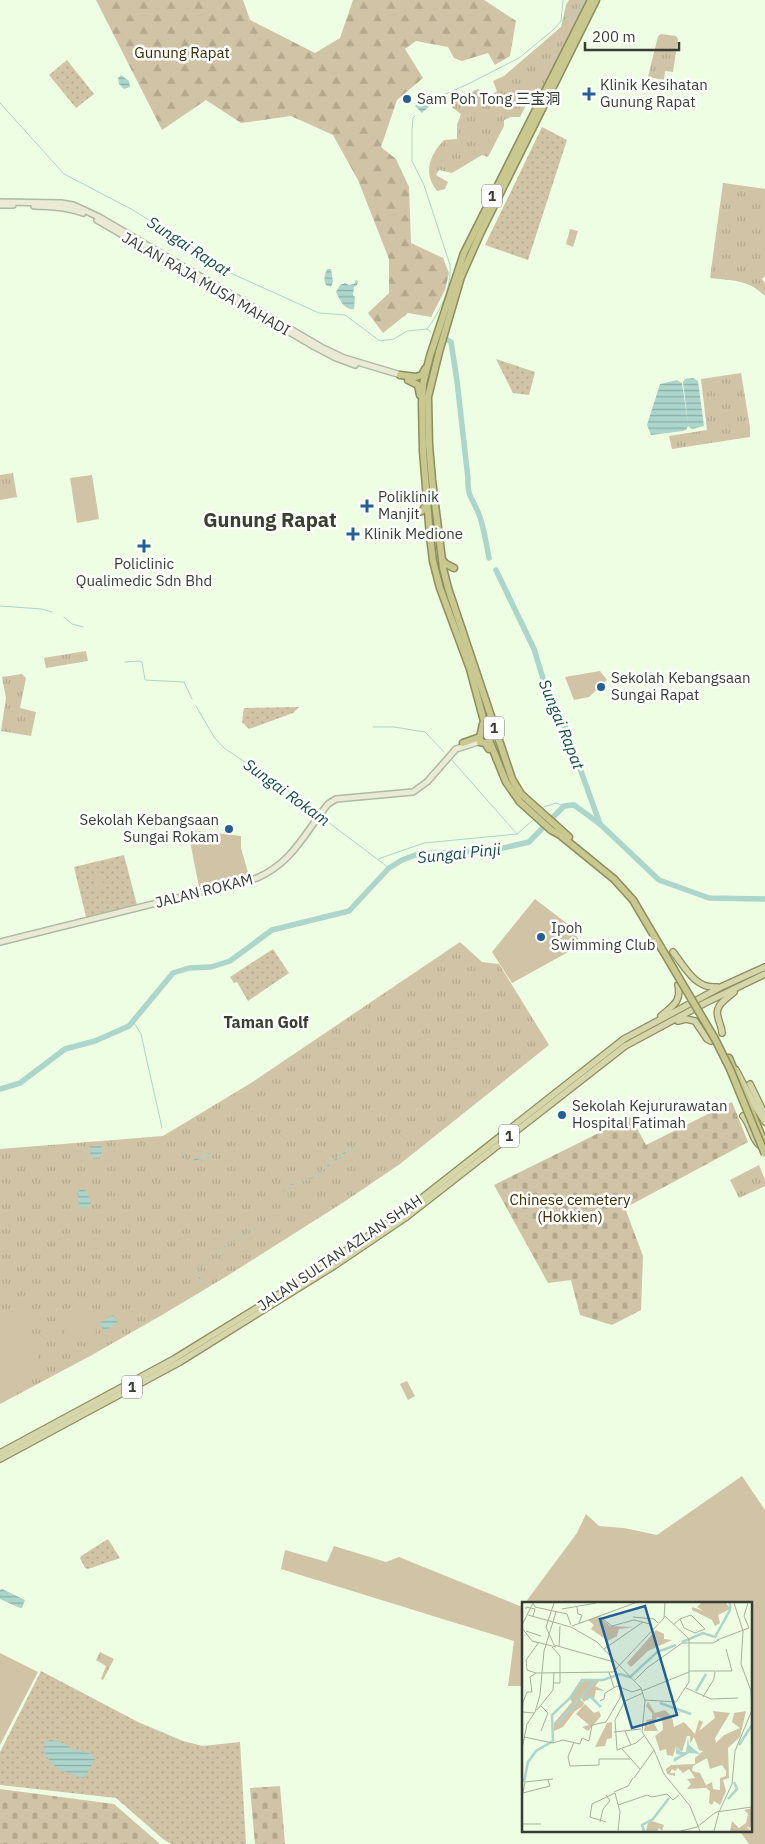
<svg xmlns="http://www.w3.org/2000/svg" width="765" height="1844" font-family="'IBM Plex Sans','Noto Sans SC',sans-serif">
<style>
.grass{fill:url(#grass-tufts)}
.forest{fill:url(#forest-firs)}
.cemetery{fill:url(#cemetery-stones)}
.park{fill:url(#park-dots)}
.pitch{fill:#d1c3a5}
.water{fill:url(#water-rules)}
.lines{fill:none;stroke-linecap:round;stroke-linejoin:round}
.stream{stroke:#acd5cb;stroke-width:1}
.river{stroke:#acd5cb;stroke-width:5.5}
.secondary-casing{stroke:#acbba1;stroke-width:8}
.primary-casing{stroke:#8c8e5d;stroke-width:8}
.trunk-casing{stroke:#8c8e5d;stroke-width:9}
.secondary{stroke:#eaead5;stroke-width:5}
.primary{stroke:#d6d6ab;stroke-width:5.5}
.trunk{stroke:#c8c88f;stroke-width:6}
.trunk-bridge-casing{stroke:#8c8e5d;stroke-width:9;stroke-linecap:butt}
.trunk-bridge{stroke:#c8c88f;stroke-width:6}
.poi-dot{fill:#215f96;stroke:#fff;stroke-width:2}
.labels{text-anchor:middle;stroke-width:5;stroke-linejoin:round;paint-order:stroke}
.shield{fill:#fff;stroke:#737770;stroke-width:1}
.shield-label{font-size:14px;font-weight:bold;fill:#373d33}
.park-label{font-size:15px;fill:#3d2c03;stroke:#fff}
.poi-label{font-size:15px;fill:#373d33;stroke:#fff;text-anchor:start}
.street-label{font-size:15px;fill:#373d33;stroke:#fff}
.water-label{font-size:16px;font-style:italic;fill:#134c42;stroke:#fff}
.neighbourhood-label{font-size:16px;font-weight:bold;fill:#36422d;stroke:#fff}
.district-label{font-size:20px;font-weight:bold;fill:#36422d;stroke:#fff}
.inset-river{fill:none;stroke:#acd5cb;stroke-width:2.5}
.inset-road{fill:none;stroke:#a5b19c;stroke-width:1}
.view{fill:#215f96;fill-opacity:0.15;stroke:#215f96;stroke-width:2.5}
.inset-edge{fill:none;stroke:#373d33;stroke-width:2.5}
</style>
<defs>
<pattern id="grass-tufts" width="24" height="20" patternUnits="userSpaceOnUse" patternTransform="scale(1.25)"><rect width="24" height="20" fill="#d1c3a5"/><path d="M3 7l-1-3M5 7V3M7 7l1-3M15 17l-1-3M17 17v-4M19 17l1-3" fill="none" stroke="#b4a88e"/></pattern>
<pattern id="forest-firs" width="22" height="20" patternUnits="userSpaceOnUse" patternTransform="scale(1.25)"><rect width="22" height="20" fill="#d1c3a5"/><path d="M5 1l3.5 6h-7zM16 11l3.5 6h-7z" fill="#b4a88e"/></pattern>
<pattern id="cemetery-stones" width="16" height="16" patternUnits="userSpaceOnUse" patternTransform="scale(1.25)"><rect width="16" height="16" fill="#d1c3a5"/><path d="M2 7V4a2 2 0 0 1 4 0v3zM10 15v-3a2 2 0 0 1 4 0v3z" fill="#b4a88e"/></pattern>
<pattern id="park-dots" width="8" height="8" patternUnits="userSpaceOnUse" patternTransform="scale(1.25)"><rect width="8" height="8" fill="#d1c3a5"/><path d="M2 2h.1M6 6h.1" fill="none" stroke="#b4a88e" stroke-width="1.8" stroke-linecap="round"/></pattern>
<pattern id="water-rules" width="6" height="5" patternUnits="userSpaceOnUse" patternTransform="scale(1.25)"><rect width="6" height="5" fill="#acd5cb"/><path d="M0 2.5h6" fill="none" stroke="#8daea5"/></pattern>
</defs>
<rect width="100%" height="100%" fill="#eefee2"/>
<!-- grass -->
<g class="grass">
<path d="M569 0H588L576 21 573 31 544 89 534 90 520 117H511L504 120V126L488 157 482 155 452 173 439 170 436 175 448 182 445 189 437 191C423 173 429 156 444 140L457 139V125L461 114 453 108 450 102 478 89 489 97 497 91 493 81 504 76 561 27 566 5Z"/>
<polygon points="661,34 676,36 678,39 673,72 665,71 664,80 648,77 658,36"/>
<path d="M723 183 765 189V276L762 279 765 283V296C747 279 734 281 710 278Z"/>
<polygon points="741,373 750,427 750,437 672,449 669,436 707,430 701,379"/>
<polygon points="13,473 17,497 0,500 0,475"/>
<polygon points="86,651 88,661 46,668 44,658"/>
<polygon points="22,674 26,678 20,708 36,712 31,736 1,731 6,698 2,677"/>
<polygon points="460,942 482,962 499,964 549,1045 400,1164 347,1200 227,1276 162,1315 92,1355 0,1404 0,1149 163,1136 251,1083"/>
<polygon points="759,1165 765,1180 765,1186 739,1198 730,1180"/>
<polygon points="100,1652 114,1659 103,1680 101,1679 106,1666 96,1660"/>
</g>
<!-- forest -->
<polygon class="forest" points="96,0 243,0 250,20 315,53 340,38 353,0 484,0 516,21 510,56 495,65 488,53 462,61 454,58 448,47 416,41 405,49 423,78 397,100 381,147 396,159 409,187 411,243 443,258 449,273 445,290 431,317 408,313 383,333 368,313 389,293 389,259 358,180 333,135 291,116 241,123 206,100 162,130"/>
<!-- cemetery -->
<g class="cemetery">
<polygon points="732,1102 748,1142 625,1208 643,1256 641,1310 612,1325 580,1315 571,1280 548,1283 494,1185 631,1117 646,1145"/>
<polygon points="280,1786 285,1844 255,1844 250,1788"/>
<polygon points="0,1789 114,1804 160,1844 0,1844"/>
</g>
<!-- park -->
<g class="park">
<polygon points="67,60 94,94 76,108 49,75"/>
<polygon points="542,127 567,140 528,260 485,245"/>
<polygon points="496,359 535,372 529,395 513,393"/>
<polygon points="299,707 293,713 249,729 242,722 244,708"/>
<polygon points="124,855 137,905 86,917 74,867"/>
<polygon points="273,949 289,973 248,1001 237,982 234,983 230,977"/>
<polygon points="108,1539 120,1558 88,1569 85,1568 80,1558 81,1556"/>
<polygon points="41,1671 138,1722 183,1741 203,1746 240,1742 246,1844 171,1844 163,1839 116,1798 0,1785 0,1752"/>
</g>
<!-- pitch -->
<g class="pitch">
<polygon points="570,229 578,231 573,247 566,244"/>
<polygon points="92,475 99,519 77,523 70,478"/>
<polygon points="600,671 607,680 589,697 574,700 565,677"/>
<polygon points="191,830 241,836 241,848 249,876 199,887 190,841"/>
<polygon points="101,874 104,889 96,891 92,876"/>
<polygon points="535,899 573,928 581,945 512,983 492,952"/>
<polygon points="87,1306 96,1310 89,1325 97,1329 90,1345 73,1338 70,1344 61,1340 75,1308 84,1312"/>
<polygon points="25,1313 38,1352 40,1374 0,1388 0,1316"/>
<polygon points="407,1381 415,1396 408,1400 400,1384"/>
<polygon points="742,1476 765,1510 765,1844 749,1844 739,1830 751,1830 751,1603 525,1603 577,1533 586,1514 599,1526 624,1528 657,1535"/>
<polygon points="334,1546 386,1562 399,1557 522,1607 524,1605 524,1686 508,1686 514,1641 281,1569 285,1550 327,1562"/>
<polygon points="0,1653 38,1672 0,1745"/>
</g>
<!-- water -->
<g class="water">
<polygon points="121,75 129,81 130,87 124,89 119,84 118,78"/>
<polygon points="430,93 436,100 422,113 415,106"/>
<path d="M327 269H331L333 282 331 287 326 285C323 280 325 274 327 269Z"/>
<path d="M356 280 358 281 357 285 354 287 353 295 355 297 354 309C344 310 340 300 336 292L340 285 345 283 349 285 354 284Z"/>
<polygon points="693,378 698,381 704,426 692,429 688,426 686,430 683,431 651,435 647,425 660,384 677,380 682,383 688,424 683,382 685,379"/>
<path d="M385 1125 373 1137 357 1144 313 1178 282 1188C290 1195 292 1197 288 1208L229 1244 196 1270 199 1279 205 1286 196 1271 228 1244 288 1208C291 1198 290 1195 281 1188L218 1151H215C208 1154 192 1167 185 1158 181 1154 180 1147 178 1143L184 1157 189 1161C199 1159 210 1151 218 1151L281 1188 313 1177 343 1153 357 1144 373 1137Z"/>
<polygon points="101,1145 102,1157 91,1158 90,1146"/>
<polygon points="82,1189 87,1192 91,1204 84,1209 79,1207 78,1191"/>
<polygon points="113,1315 118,1323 104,1331 99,1323"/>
<polygon points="2,1589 25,1600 22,1608 20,1608 0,1599 0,1590"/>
<path d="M51 1740 65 1744 72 1749 92 1754 95 1759 84 1779C61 1768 55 1774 43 1749L46 1742Z"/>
</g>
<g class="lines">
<!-- stream -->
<g class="stream">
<path d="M562 21C576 17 577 12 583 0"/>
<polyline points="434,99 468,84 519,58 553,30 561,21 563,0"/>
<polyline points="0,103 64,174 133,210 198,251 217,269 226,271 319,313 345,315 380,341 394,339 407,331 427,329 431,332"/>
<path d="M415 116 413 118 412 130V161L424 185 450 265C452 287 440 312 427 329"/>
<polyline points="0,606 42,609 52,612"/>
<polyline points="64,617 72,624 83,627"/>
<polyline points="125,662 139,661 142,662 145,680 184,682 192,699"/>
<polyline points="196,706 214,737 224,748 284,788 317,813"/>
<polyline points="373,727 394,727 425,732 444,752"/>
<polyline points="451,759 517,834"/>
<polyline points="544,807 556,803 564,806"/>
<polyline points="320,816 389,868"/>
<polyline points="378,859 424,843 517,834 533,820"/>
<polyline points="133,1021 141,1034 162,1128"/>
</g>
<!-- river -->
<g class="river">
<path d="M446 339 451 342 457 381 468 478C467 495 472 498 478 512 484 526 486 543 489 558"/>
<polyline points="496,570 534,649 552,708 564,724 600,824"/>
<polyline points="0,1089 20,1083 65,1049 95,1041 129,1026 173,973 189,968 211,967 230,961 272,930 349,911 389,868 402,860 418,854 495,850 529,842 564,806 574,805 600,824 659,880 709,898 765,899"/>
</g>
<!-- secondary casing -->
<g class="secondary-casing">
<g id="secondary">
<polyline points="0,202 61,203 73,205 99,217 321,347 344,358 401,375"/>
<polyline points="0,205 13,205"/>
<path d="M34 206C51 206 67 207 83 213"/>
<polyline points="97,220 315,347 336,358 355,365"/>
<path d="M0 942 257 878C293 862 304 834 328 804L336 799 413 792 427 782 456 749 481 741"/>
</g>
</g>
<!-- primary casing -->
<g class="primary-casing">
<g id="primary">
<path d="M673 952C685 967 695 989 717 987"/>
<path d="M661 1016C672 1006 682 1002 678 985"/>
<polyline points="678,1021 686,1019 695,1021 707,1039 711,1041"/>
<path d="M722 1033C722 1027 719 1023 718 1017 714 1005 727 999 734 992"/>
<polyline points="736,1070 755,1106 765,1122"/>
<polyline points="750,1084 765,1115"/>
<path d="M743 1116C751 1124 752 1143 763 1147"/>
<polyline points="0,1453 174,1359 289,1288 404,1212 624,1039 721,987 765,967"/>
<polyline points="0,1459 180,1362 334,1266 405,1218 625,1046 705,1003 765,974"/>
</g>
</g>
<!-- trunk casing -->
<g class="trunk-casing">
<g id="trunk">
<polyline points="591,0 464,253 430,356 423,384 422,403 423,451 430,536 433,561 440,588 470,669 489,740 506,782 520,802 551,830 560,835 614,879 633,900"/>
<polyline points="400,375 416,377 422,375 425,369"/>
<polyline points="408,380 418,385 420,395"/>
<polyline points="408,514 422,511 428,503"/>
<polyline points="442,560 446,564 454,568"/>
<polyline points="480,742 485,743 489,749"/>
<polyline points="463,743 480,737 483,724"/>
<polyline points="569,837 521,794 512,779 448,588 443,568 432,480 429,445 428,397 439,352 461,277 480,234 596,0"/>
<polyline points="729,1058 765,1144"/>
</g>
</g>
<!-- secondary -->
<use href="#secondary" class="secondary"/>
<!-- primary -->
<use href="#primary" class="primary"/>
<!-- trunk -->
<use href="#trunk" class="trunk"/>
<!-- trunk-bridge casing -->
<g class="trunk-bridge-casing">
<polyline id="trunk-bridge" points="633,900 715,1039 730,1069 765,1154"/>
</g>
<!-- trunk-bridge -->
<use href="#trunk-bridge" class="trunk-bridge"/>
</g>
<!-- markers -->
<g class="poi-dot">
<path d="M586.5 86.5h5v5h5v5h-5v5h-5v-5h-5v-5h5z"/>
<circle cx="407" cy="99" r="5"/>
<path d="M364.5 498.5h5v5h5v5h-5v5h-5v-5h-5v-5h5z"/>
<path d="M350.5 526.5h5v5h5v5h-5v5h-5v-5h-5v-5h5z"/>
<path d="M141.5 538.5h5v5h5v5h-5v5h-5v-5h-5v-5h5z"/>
<circle cx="601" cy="687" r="5"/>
<circle cx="229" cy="829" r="5"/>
<circle cx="541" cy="937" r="5"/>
<circle cx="562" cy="1115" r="5"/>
</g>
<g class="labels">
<!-- shield labels -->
<g class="shield">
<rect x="482" y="184.5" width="20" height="23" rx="4"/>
<rect x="484" y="716.5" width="20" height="23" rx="4"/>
<rect x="499" y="1124.5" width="20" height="23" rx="4"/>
<rect x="122" y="1375.5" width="20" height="23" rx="4"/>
</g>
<g class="shield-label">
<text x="492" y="201">1</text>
<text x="494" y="733">1</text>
<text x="509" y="1141">1</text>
<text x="132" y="1392">1</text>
</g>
<!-- park labels -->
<g class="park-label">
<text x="182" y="58">Gunung Rapat</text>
<text x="570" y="1205">Chinese cemetery<tspan x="570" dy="17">(Hokkien)</tspan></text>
</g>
<!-- poi labels -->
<g class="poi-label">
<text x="600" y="90">Klinik Kesihatan<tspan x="600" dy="17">Gunung Rapat</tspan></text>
<text x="417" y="104">Sam Poh Tong 三宝洞</text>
<text x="378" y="502">Poliklinik<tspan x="378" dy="17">Manjit</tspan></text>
<text x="364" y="539">Klinik Medione</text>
<text x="144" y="569" text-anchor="middle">Policlinic<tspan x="144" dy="17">Qualimedic Sdn Bhd</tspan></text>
<text x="611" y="683">Sekolah Kebangsaan<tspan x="611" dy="17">Sungai Rapat</tspan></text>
<text x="219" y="825" text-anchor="end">Sekolah Kebangsaan<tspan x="219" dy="17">Sungai Rokam</tspan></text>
<text x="551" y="933">Ipoh<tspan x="551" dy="17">Swimming Club</tspan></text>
<text x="572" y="1111">Sekolah Kejururawatan<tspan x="572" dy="17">Hospital Fatimah</tspan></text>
</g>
<!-- street labels -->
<g class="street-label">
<text transform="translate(206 284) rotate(30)" y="5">JALAN RAJA MUSA MAHADI</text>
<text transform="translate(204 891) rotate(-14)" y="5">JALAN ROKAM</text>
<text transform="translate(340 1253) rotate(-34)" y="5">JALAN SULTAN AZLAN SHAH</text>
</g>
<!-- water labels -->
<g class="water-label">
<text transform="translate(189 246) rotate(33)" y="6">Sungai Rapat</text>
<text transform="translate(562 724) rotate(68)" y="6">Sungai Rapat</text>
<text transform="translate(287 792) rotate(36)" y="6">Sungai Rokam</text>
<text transform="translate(459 853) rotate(-6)" y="6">Sungai Pinji</text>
</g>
<!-- neighbourhood labels -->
<g class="neighbourhood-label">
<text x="266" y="1028">Taman Golf</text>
</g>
<!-- district labels -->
<g class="district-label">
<text x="270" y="527">Gunung Rapat</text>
</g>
</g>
<!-- overview -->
<g transform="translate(522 1602)">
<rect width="230" height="230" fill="#eefee2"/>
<path d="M134 28 142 32V37L150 38 126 49 109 65 105 61ZM63 78H78L73 84 83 89 74 88 72 97 68 94 62 100 59 96 73 79 35 122 58 97 62 101 61 104 53 109 41 125 32 129V121L50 100 48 97 54 85Z" fill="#d1c3a5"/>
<path d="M179 1H204L208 7 196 13 198 21 193 24 190 18 170 8V5L182 9 175 5ZM126 100 133 111 143 108 150 115 152 125 162 120 173 132 177 118 181 120 177 129 193 116 191 109 208 111 193 136 194 141 202 133 218 126 210 120 212 111 224 109 218 135 206 146 207 176 201 178 204 189 198 203 192 199 190 203 187 201 188 189 184 186 165 187 169 182 165 177 173 176 167 167 161 171 156 166 153 169 150 167 148 171H153V174L145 172 144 167 149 163 173 162V156L181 149 177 148 172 135 168 142V134H165L160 150 154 144 151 154 145 153 144 147 138 149 133 134 141 128 140 116 135 115 132 121 136 129H122L123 122 127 124 124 118 130 117V111L124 104ZM185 156 188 167 200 163 204 169V174L198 176V188L191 187 190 180 184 183 178 171 170 169 171 164ZM63 102 72 111 77 109 79 114 66 129 60 125 67 123 54 112ZM230 206V221L228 226 224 224 229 229H208L210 219 217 226 224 221 226 212 222 208ZM130 219 142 223 140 229 137 226 135 229H124L126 221Z" fill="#d1c3a5" fill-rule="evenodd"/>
<path d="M90 120V136L85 137 83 144 73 145 85 121Z" fill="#d1c3a5"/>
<path d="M76 14 88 24 112 25 97 27 95 34 86 39 69 27 72 23 66 18Z" fill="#d1c3a5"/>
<path d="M166 135 167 143 178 152 167 151 152 160V156L159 153 154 152V144L159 150H164Z" fill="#acd5cb"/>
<path class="inset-river" d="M160 40 181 31 193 35 208 8V1M174 89 184 72M64 98 68 94 79 105M138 101 169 112M35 122 73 79M217 143 230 123M2 180 6 160 14 149 31 139 30 113 48 96 60 78H81L98 72 108 75 135 50 154 43M206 197 215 187 212 180M122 229 120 223 131 217 147 196"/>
<path class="inset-road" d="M11 1 13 5 45 12 49 23M32 1 24 25 32 43 92 60M226 1 222 14 227 26M55 5 56 12 60 13 57 21M4 7V5L13 7 11 14M40 7 74 1M6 13 49 25M77 14 90 24 112 18 128 22M111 15 132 17 136 21M152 22 158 17 169 13 183 27 173 31 162 26 158 17M0 23 11 1M50 24 113 1M49 25 75 40 119 86 123 99 120 130 132 148 142 172 168 204 178 229M0 26 10 39 34 45M4 29 19 34M195 38 227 26M17 40 4 58 5 68 14 71 91 70 142 16 143 1M30 45 38 54V81H32M37 45 38 24M82 47 121 20M167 69H193M194 69H210L204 47M87 70 92 86M113 78 125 66 160 41H191L197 38M164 86 189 97 216 96M120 89 167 70M121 91 103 99 93 118 95 148 114 141 122 134M181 95 192 77 193 69M123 98 154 100 167 80V37L143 14M78 99 82 97 83 91 95 84 110 90 119 87M19 104 26 111 19 129M15 108 31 88 32 70M12 111 0 110 1 100 5 90H10L8 75 14 71M103 129 109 143M92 130 119 127M2 135 31 141 41 138 58 142 60 136 67 139 70 123 84 120 98 96 99 84M52 140 46 155 48 164 77 163V157H108M0 147 5 122 13 110 18 93 22 49 34 10M100 147 118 167M112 176 132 148M92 190 106 184 111 176M1 191 28 184 26 178M93 191 98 210 96 229M130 195 145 192 151 198 157 193M0 196 3 180 31 177M96 203 125 193 130 195M78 220 81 207 88 199 84 193M84 220 68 215 70 202 93 191M0 222H19M159 229 175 225 194 210 230 205M192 229 197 210 210 182 213 149 230 108 229 89 219 62 221 29 212 1"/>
<path class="view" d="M123 4 155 113 110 126 78 17Z"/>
<rect width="230" height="230" class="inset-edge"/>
</g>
<!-- scale -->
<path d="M585 42v8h94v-8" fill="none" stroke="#373d33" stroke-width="2.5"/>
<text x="592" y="42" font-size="15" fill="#373d33" stroke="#ffffff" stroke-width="4" paint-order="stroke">200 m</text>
</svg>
